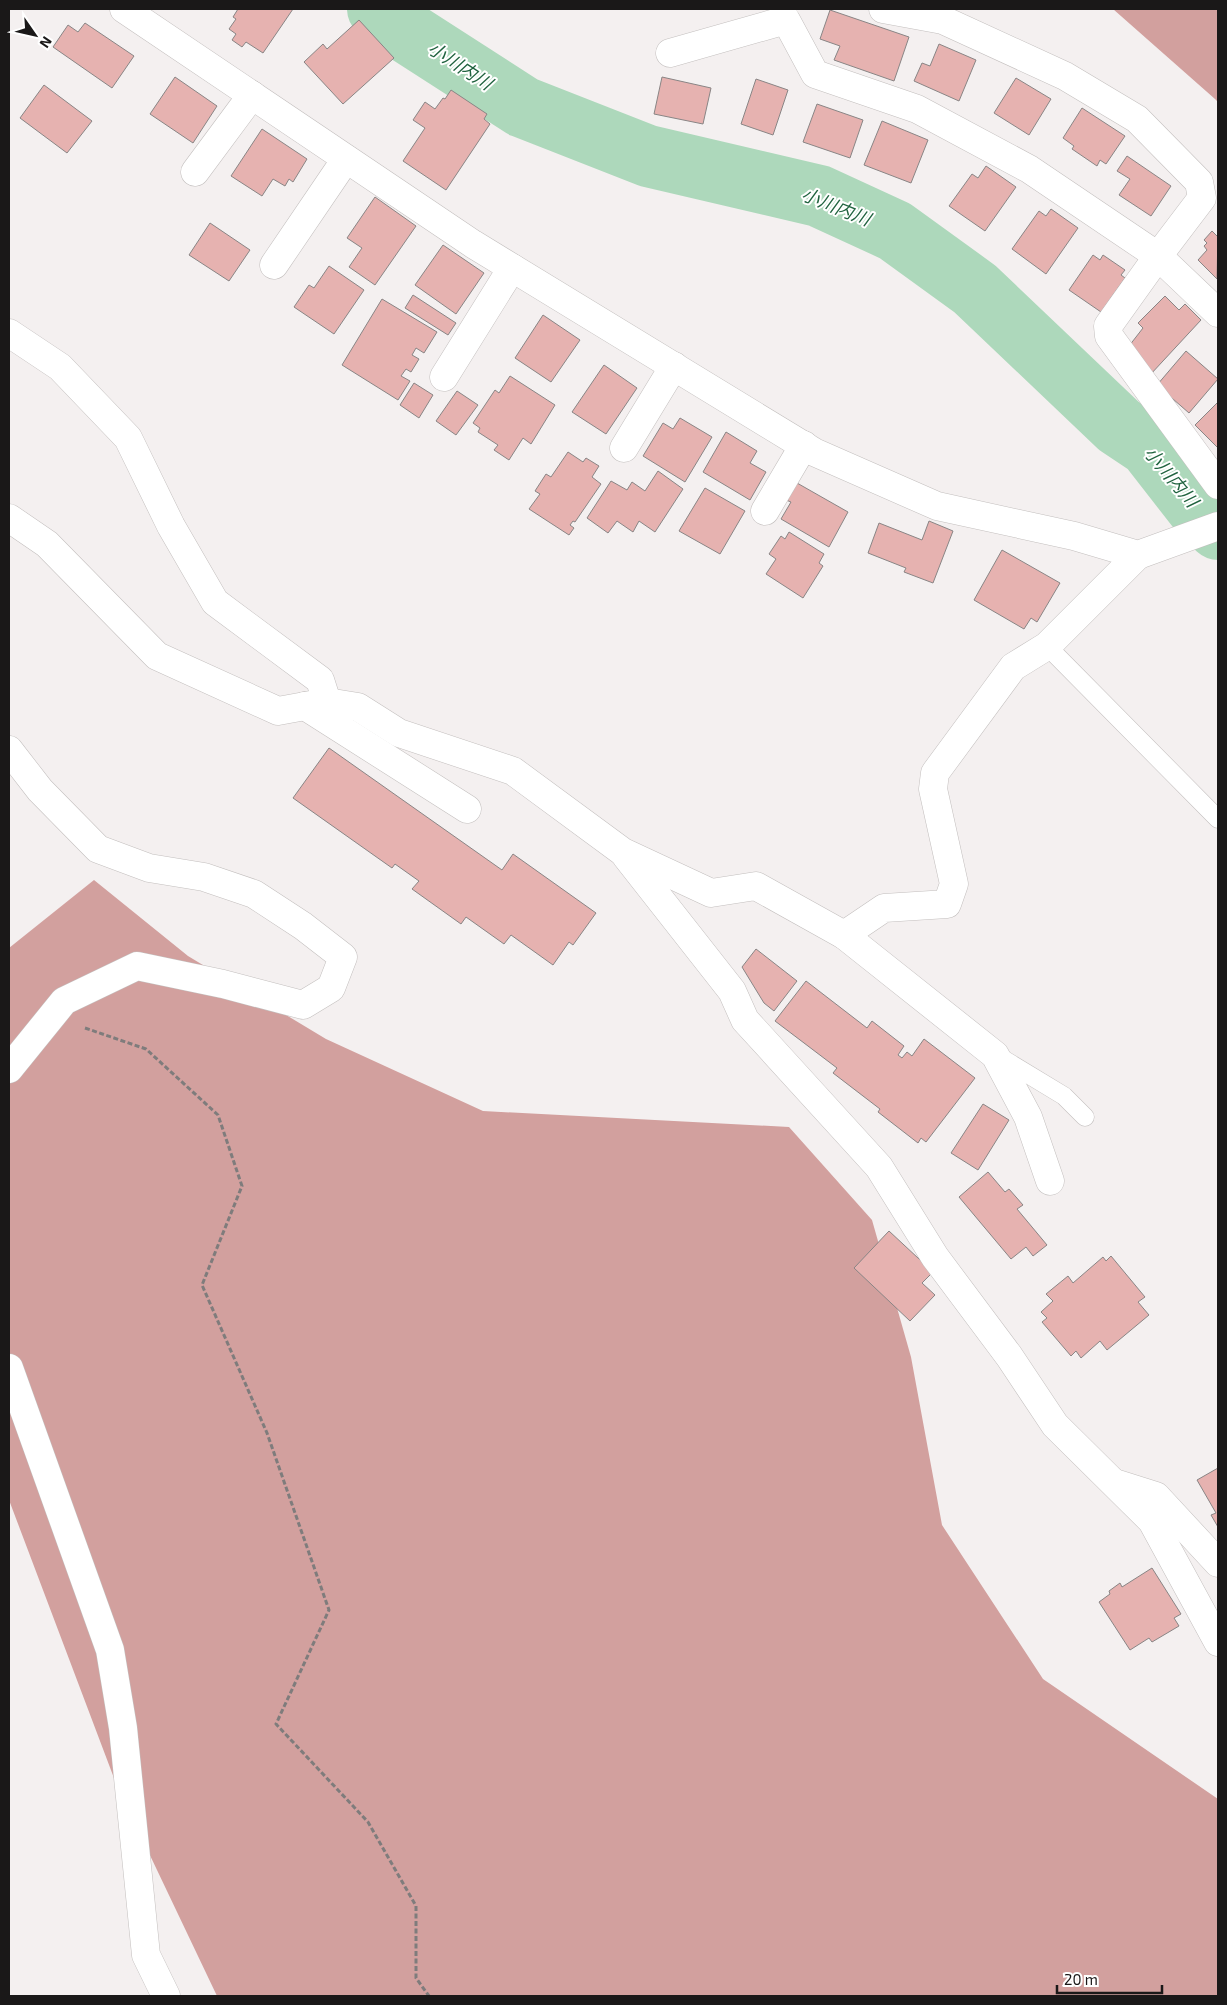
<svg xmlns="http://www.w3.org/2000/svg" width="1227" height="2005" font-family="'Exo 2','Noto Sans JP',sans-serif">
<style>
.forest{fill:#d2a09e}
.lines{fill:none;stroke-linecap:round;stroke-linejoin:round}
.river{stroke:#add8bb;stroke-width:62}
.building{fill:#e6b2b0;stroke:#898585}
.service-casing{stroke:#c3bfbe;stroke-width:19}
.minor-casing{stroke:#c3bfbe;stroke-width:29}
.path{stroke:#7f7c7c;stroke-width:3;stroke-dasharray:5 2.5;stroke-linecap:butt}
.service{stroke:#fff;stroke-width:18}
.minor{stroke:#fff;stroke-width:28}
.labels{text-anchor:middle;stroke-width:4;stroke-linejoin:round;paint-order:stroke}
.water-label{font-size:18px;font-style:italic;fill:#20633f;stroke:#fff}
</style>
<rect width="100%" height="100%" fill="#f4f0f0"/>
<!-- forest -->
<g class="forest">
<polygon points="1113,9 1218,9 1218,102 1215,99"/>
<polygon points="94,880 188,956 326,1039 483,1111 789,1127 872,1220 911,1357 942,1525 1043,1679 1218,1799 1218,1996 217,1996 117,1786 9,1500 9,948"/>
</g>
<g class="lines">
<!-- river -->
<polyline class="river" points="378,9 394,24 523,107 648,156 819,196 895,231 975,289 1119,426 1149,446 1202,514 1218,529"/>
</g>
<!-- building -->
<g class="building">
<polygon points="238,9 293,9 263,53 246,42 242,47 232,40 236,34 229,29 236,19 233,17"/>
<polygon points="830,10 909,37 894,81 834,60 840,46 820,39"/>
<polygon points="359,20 394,58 343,104 304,62 323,44 327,49"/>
<polygon points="85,23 134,56 112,88 53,47 68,25 78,32"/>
<polygon points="939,44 976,60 959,101 914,81 922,63 930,66"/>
<polygon points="175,77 217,106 193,143 150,114"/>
<polygon points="662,77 711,88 703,124 654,114"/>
<polygon points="1016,78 1051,99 1029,135 994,113"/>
<polygon points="756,79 788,90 773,135 741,124"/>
<polygon points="44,85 92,121 67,153 20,118"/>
<polygon points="451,90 487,114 484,119 490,124 446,190 403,161 425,128 413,120 425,102 435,109 443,98 445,99"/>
<polygon points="817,104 863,120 850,158 803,142"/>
<polygon points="1082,108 1125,136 1106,164 1100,160 1097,166 1072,149 1074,146 1063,138"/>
<polygon points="882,121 928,140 911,183 864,165"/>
<polygon points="262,129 307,159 293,182 289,179 285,186 273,179 262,196 231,176"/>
<polygon points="1127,156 1171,186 1151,216 1119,195 1130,179 1117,171"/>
<polygon points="986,166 1016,187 985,231 949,206 972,174 978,178"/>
<polygon points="375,197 416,226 375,285 349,267 362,248 347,238"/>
<polygon points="1051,209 1078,228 1046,274 1012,249 1039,211 1046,216"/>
<polygon points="210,223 250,250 229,281 189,255"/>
<polygon points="1212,231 1217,236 1218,234 1217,279 1198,260 1207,250 1204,246 1207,243 1204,240"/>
<polygon points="443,245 484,273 456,314 415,285"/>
<polygon points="1093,255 1100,260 1103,255 1125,270 1121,275 1125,278 1101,312 1069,290"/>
<polygon points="329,266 364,290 334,334 294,307 309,285 314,288"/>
<polygon points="413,295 456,323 448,335 405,308"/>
<polygon points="1165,296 1179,310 1185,304 1201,320 1150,375 1129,346 1143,328 1138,323"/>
<polygon points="382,299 437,332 424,353 416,348 412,355 419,359 411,372 406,369 401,376 410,381 398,400 342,365"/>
<polygon points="543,315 580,340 551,382 515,358"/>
<polygon points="1186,351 1218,379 1189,413 1157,385"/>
<polygon points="604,365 637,388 606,434 572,412"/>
<polygon points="510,376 555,405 531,444 523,438 509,460 494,450 498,445 478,432 480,428 473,423 495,390 499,393"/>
<polygon points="414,383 433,395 419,418 400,405"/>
<polygon points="457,391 478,405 456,435 436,421"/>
<polygon points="1218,402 1218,448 1195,425"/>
<polygon points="680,418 712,437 685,482 643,456 663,423 673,429"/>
<polygon points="726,432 757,451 750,463 766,472 750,500 703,472"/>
<polygon points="568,452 583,462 586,458 599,466 592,477 601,484 575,522 573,521 570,525 574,528 569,535 529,509 540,494 535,491 546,474 551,477"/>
<polygon points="658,471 683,489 655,532 639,521 633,532 617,521 608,533 587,518 611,481 627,490 632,482 645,491"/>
<polygon points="797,483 848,512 829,547 781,519 791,502 786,500"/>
<polygon points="705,488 745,511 720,554 679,531"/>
<polygon points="929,521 953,531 933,583 904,572 906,568 868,553 879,523 922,540"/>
<polygon points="789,532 824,554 819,563 823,566 803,598 766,574 776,559 769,554 781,536 785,539"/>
<polygon points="1002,550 1060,583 1037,622 1031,618 1024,629 974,600"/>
<polygon points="329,748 502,870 513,854 596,913 573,945 569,942 553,965 511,935 504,944 466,917 461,924 412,889 419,881 395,864 392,868 293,798"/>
<polygon points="756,949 797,981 774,1011 764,1003 742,967"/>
<polygon points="806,981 867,1028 872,1021 904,1046 898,1055 902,1058 907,1052 912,1056 924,1039 975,1078 926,1142 921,1138 918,1143 878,1112 880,1109 833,1073 837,1068 775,1021"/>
<polygon points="983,1104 1009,1120 978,1170 951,1153"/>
<polygon points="988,1172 1005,1192 1009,1189 1023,1205 1017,1209 1047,1245 1033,1256 1026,1247 1011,1259 959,1197"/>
<polygon points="889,1231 933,1272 922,1283 935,1295 910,1321 854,1268"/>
<polygon points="1111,1256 1145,1297 1138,1302 1149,1315 1107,1350 1100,1341 1081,1358 1076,1351 1071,1356 1042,1322 1047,1318 1041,1312 1053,1301 1046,1294 1068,1276 1073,1283 1103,1257 1106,1261"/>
<polygon points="1218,1468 1218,1527 1211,1515 1216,1513 1197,1480"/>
<polygon points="1152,1568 1181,1614 1174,1618 1179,1626 1152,1642 1149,1638 1130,1650 1099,1602 1110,1594 1109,1591 1120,1583 1122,1587"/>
</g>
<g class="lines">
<!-- service casing -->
<g class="service-casing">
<g id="service">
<polyline points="1047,646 1218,819"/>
<polyline points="998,1056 1064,1096 1085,1117"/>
</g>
</g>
<!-- minor casing -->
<g class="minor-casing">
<g id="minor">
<polyline points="124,9 473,244 814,452 937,506 1074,536 1138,555 1218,526"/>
<polyline points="883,9 943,20 1065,76 1137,119 1199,182 1202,198 1158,256 1108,326 1109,336 1218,485"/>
<polyline points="670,53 786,20 815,74 917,109 1029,169 1158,256 1218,313"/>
<polyline points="195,172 252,95"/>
<polyline points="274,265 346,159"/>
<polyline points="9,333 60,367 128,438 171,526 215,602 320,680 327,702"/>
<polyline points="444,377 512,268"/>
<polyline points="624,448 674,366"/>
<polyline points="765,511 804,445"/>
<polyline points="9,518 47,544 157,656 278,711 327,702 358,707 399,733 513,771 623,852 711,893 756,886 844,935 995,1055 1028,1117 1050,1181"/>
<polyline points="305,706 467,809"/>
<polyline points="9,750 40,790 98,849 149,868 204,877 254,894 303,926 343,957 331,988 303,1005 223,984 137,966 64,1001 9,1069"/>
<polyline points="626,856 732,991 745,1020 879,1167 935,1257 1009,1356 1055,1425 1152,1521 1218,1642"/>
<polyline points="844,935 884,908 947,904 954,884 933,789 935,773 1013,667 1047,646 1138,555"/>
<polyline points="9,1368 110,1650 123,1728 146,1955 166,1996"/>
<polyline points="1118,1484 1156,1496 1218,1563"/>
</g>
</g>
<!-- path -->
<polyline class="path" points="85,1028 146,1049 218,1115 242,1186 202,1285 267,1433 329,1610 276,1724 368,1822 416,1906 416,1978 429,1996"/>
<!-- service -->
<use href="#service" class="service"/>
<!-- minor -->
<use href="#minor" class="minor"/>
</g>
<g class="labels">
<!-- water labels -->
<g class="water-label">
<text transform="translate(460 66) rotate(33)" y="6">小川内川</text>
<text transform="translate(836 207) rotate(22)" y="6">小川内川</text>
<text transform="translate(1171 477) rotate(50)" y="6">小川内川</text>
</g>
</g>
<!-- border -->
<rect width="1227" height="2005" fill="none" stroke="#1a1818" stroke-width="20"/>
<!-- north arrow -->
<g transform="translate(35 35) rotate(124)" stroke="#ffffff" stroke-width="4" paint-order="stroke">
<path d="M0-4L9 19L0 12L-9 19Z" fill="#1a1818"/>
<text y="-8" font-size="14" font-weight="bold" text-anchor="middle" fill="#1a1818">N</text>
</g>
<!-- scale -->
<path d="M1057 1985v8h105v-8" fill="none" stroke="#1a1818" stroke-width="2.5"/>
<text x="1064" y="1985" font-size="15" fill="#1a1818" stroke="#ffffff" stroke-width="4" paint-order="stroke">20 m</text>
</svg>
